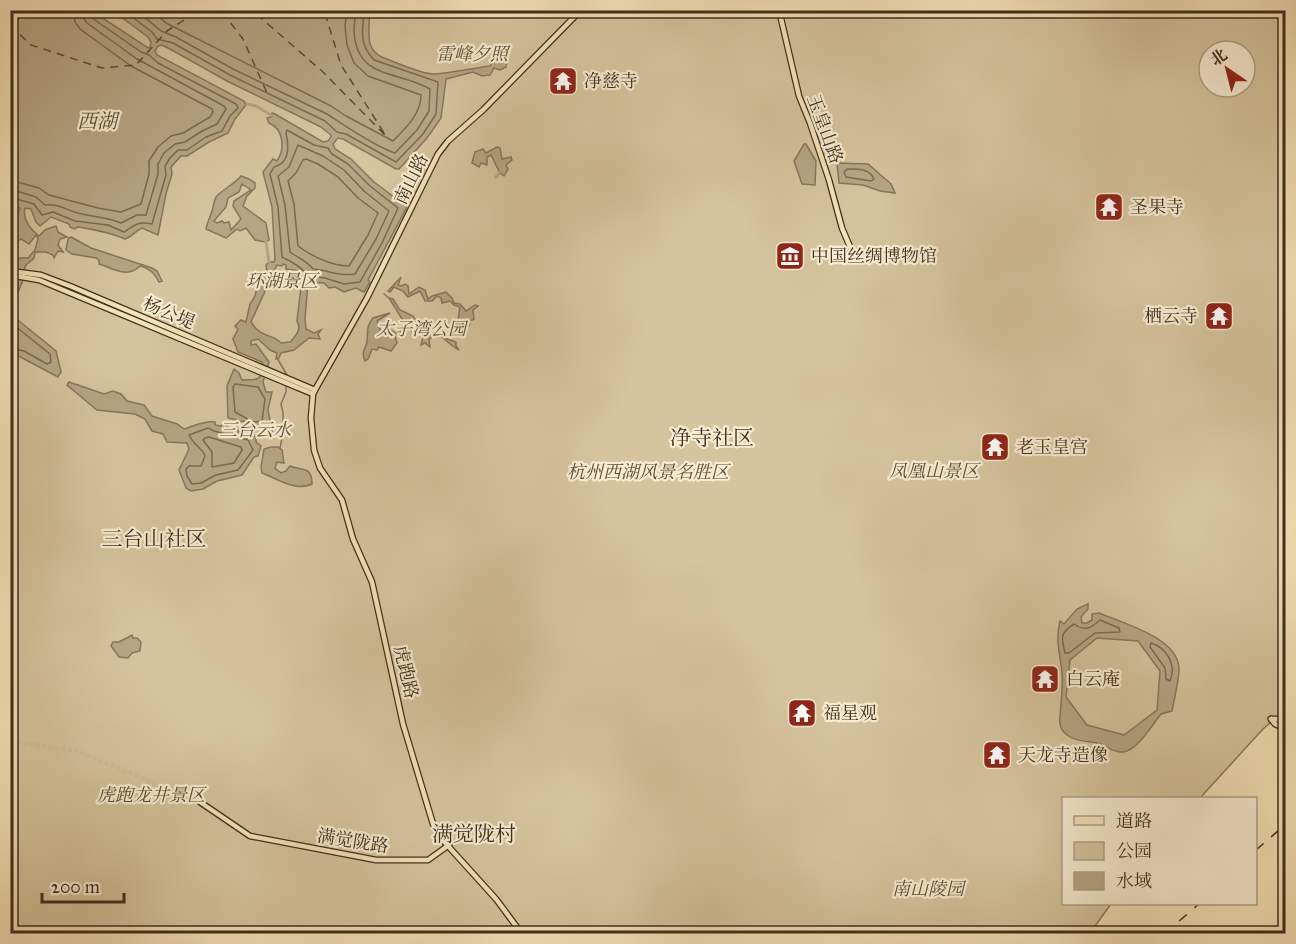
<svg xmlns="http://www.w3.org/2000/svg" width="1296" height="944" font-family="'IM FELL Great Primer','Noto Serif SC',serif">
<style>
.green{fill:#d6c49e;stroke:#8a7a5e;stroke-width:1.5;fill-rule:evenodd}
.water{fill:#b6a584;stroke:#86765c;stroke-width:1.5;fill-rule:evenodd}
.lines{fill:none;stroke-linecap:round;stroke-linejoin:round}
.shore{stroke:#7a6a52;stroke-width:1.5}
.stream{stroke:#86765c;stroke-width:1.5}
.canal{stroke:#b6a584;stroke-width:3}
.ferry{stroke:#5b4c38;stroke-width:1.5;stroke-dasharray:8 6;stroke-linecap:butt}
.major-tunnel{stroke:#d0be99;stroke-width:4.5;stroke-dasharray:4.5 2;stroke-linecap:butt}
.major-casing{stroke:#3d2f1f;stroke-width:7}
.major{stroke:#f5e2b8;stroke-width:4.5}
.rail{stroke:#3d2f1f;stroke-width:1.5;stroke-dasharray:10 10;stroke-linecap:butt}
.labels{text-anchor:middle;stroke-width:4.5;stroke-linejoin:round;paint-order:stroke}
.park-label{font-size:18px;font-style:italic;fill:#5c4d38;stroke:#f8ecd1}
.poi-label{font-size:18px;fill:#3d2f1f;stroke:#f8ecd1;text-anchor:start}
.street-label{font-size:18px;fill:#3d2f1f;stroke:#f8ecd1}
.water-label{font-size:20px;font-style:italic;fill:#5b4c38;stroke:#f8ecd1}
.quarter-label{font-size:21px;fill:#3d2f1f;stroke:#f8ecd1}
</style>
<rect width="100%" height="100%" fill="#f5e2b8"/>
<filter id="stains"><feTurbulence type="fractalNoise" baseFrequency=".00333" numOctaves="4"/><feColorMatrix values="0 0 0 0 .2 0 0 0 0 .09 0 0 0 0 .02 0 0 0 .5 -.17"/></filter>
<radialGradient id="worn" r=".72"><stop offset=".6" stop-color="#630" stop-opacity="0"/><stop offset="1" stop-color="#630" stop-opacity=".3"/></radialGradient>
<!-- green -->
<path class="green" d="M10 11H1285V710L1263 729 1200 798H1064V904H1111L1090 933H11ZM1209 51H1245V87H1209Z"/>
<!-- water -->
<g class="water">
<path d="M11 11H92L148 48 150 47 151 42 148 37 113 11H369C371 29 362 49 384 58 398 63 421 74 434 74 453 73 473 68 490 66L494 58 499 55 507 60 506 67 500 70 494 68 490 75 482 76 473 72 446 79 441 118 427 138 399 169H396L343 139 338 138 333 144 335 149 351 159 374 182 407 207 368 280 370 282 364 292 356 288 344 292 335 287 329 288 324 283 308 282 305 319 306 329 314 333 321 330 318 334 320 339 309 338 294 350 281 353 279 358 276 359 277 353 270 350 258 339 251 341V345L256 344 269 362 263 382 266 392H272L268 410 272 431 257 427 253 434 256 439V442L261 446 258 456 254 457 242 475 217 481 203 489 191 491 186 488 179 470 189 449 187 443 167 442 163 434 152 431 145 419 135 414 97 410 67 385 69 382 104 394 113 391 121 394 127 401 144 405 152 416 177 424 184 429C194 426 205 420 215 422V425L220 426 225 424 232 431 236 428 239 432 247 434 249 428 243 421 238 423 236 420 228 418 227 386 234 369 239 373 242 380C257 379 259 383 264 367L262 362 238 352 233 339 238 329 235 326 241 320 246 322 250 304 255 296 259 279 267 273 266 265 269 262H274L275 259 272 207 263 172 273 159 277 161C285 149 284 129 269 123L267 118 271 117 272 113 275 114 323 142 328 141 331 137V135L321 127 227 81 170 49 162 45 158 46 155 51 157 55 244 101 246 105 235 119 228 133 209 142 187 156H181L171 167 172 174 166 194 158 235 142 228C135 231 132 237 125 239 109 232 95 230 78 227L74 229 70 227 69 224 51 217 40 226 36 222 31 209 25 208C22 220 30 229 39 236L45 230 56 226 58 232 67 237 60 239 58 245 63 252 58 251 54 258 53 255 46 252H35L34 258 26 265 23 272 16 270 11 260V256L13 260 17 261 19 258H28L35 250 38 239 36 235 29 244 21 239 11 245V220L18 214 20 208 11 202ZM283 264 286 265V269L298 271 302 278 297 321C302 329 296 336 290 342L281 343C270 332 263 340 251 322L277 265 282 266Z"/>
<polygon points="804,144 806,144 816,161 815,185 802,184 794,161"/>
<polygon points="497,147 500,148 502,159 511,157 512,160 506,165 508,169 504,176 500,173 491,155 487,157 487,165 481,163 479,167 472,163 475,152 483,149 486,153"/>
<polygon points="837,163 868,164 891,184 895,193 880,191 863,185 839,183"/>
<path d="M241 176 249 179 255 183V188L247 196 243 206 266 223 269 240 265 242 255 240 246 228 240 231 237 229 226 238 206 229C207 222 210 218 212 211 214 207 213 202 216 197 219 192 236 183 241 176ZM242 184 251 190 234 201 233 206 241 219 231 230 229 222 224 223 222 221 217 223 214 221 226 207 228 198 239 192Z"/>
<path d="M71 237 91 248 152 268 157 271 162 281 159 282C154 273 151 269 140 266 127 279 113 268 99 264V260L96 258 72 254 66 250 68 239Z"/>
<polygon points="401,277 398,285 401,286 405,284 408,286 409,294 419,287 425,290 428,299 432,296 446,292 452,298 454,303 460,304 466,311 475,305 478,306 473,310 474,319 470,321 469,326 465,326 458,321 460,307 454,305 450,301 442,303 441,298 437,296 432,301 425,301 420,291 408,297 403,291 394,287 390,292 388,291"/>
<polygon points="16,279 23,280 16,297 14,317 56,351 61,372 58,377 11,352 11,288 14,286"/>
<path d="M389 298 393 299 400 310 413 316 425 334 431 335 437 329 445 338 456 342V346L459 350C451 346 445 339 438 334L429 339 430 347 425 343 421 345 423 337 419 330 416 328 412 332 409 326 406 330 395 336 397 343 391 351 379 347 377 350 372 349 368 359 365 361C361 352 365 350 367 342 368 332 366 326 373 318L390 313 377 321 381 332 388 328 397 334 404 329V322Z"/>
<path d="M271 447H278L282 450 284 463 277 462 275 468 281 473 286 471 290 466C301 471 312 465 312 484 296 492 278 479 262 473L261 467 264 449Z"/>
<path d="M1088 604V609L1081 617 1082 623H1087L1092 620V614L1099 613C1122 623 1179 638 1179 669 1179 680 1174 700 1172 711L1161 714C1152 725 1137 751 1123 752 1113 753 1106 745 1097 743 1085 741 1071 741 1063 731 1057 724 1061 712 1061 704 1062 694 1063 682 1062 672 1060 654 1055 639 1060 621L1064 624 1077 609ZM1097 638 1138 641 1160 671 1157 710 1124 735 1087 725 1066 697 1070 660Z"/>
<polygon points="132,635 133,638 137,638 141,642 140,651 132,653 128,658 119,657 111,646 113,642 119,642"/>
</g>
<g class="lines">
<!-- shore -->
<g class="shore">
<path d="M123 10 152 32 157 39 173 43 230 75 325 121 337 132 346 134 396 162 423 134 436 114 438 82 374 60C358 43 363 31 364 10"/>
<path d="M136 10 161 31 176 37 233 69 327 114C346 126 374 146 395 153L417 130 429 111 430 89C399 70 356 81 354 30 354 23 356 17 356 10"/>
<path d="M151 10 166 23 331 106 346 116 393 141C406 128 421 114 421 95L368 76 354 63 347 45 345 26 347 10"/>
<path d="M287 130 314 145 328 148 332 154 348 164 370 186 398 208 382 243 360 282 344 284 325 278 309 276C301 267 293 262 282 257L278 207 270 174 274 167C290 163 289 146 286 133Z"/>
<path d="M298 145 323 156 344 170 364 191 389 211 376 239 355 274C340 277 328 270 313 269 306 260 298 258 290 252L285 205 278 176 289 167Z"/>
<path d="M306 159 318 164 338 177 358 198 378 213 368 235 349 266C332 266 311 256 298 246L294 204 288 181 296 173 303 160Z"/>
<path d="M847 169C858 169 869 168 874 179L871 181 846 177 844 172Z"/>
<polyline points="10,180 39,188 49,195 98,208 121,212 141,204 149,174 149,161 158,147 171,136 183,133 210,117 213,112 212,109 131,66 80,29 75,22 73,10"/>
<path d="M10 189 36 197 45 205C57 203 66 210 78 213 93 217 107 217 121 223L137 215H146L158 174V164L164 153 175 144 185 142 202 131 217 124 226 109 224 106 137 59 87 23 83 17 82 10"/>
<path d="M10 197 34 204 42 215 53 212 75 221 108 225 124 232C136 225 136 221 152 224L166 175 165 166 170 158 178 150H187L206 137 222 131 230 116 238 108 236 104 158 63 149 55 141 52 92 18 90 10"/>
<polyline points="10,322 50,354 51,362 47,364 24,351 10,348"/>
<polygon points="235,384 258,387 265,399 262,421 253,422 235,412 233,387"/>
<path d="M208 428 214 431 248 440 253 450 238 470 216 475 201 483 192 484 187 476 186 469 189 466H201L205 456C203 448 194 446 189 435Z"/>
<polygon points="209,437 241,447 242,450 234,463 212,467 212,452 203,440 205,438"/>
<path d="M1100 620 1119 628 1120 632 1095 633 1069 653H1065C1061 637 1060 633 1074 624 1085 632 1091 628 1100 620Z"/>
<path d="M1151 643C1167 648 1177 665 1170 681L1166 679 1165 668 1150 647Z"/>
</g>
<!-- stream -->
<g class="stream">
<polyline points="384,294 389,298"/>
<polyline points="277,358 287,375"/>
<polyline points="280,448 283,433 283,413 281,404 286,392 286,385"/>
</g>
<!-- canal -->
<g class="canal">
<polyline points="247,104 256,106 271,115"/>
<polyline points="496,177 499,173"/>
<polyline points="266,241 269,262"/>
</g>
<!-- ferry -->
<g class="ferry">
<polyline points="222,12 243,39 268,95"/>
<polyline points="10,25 31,45 102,68 136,65 167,31 198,11 254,12 323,72 386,136 341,65 324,10"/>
</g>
<!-- major-tunnel -->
<polyline class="major-tunnel" points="10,741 77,751 200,802"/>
<!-- major casing -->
<g class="major-casing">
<g id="major">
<polyline points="779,10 799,96 810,123 829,180 842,228 853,254"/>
<polyline points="10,271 41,275 70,286 315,390"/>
<polyline points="10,275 39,280 313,394"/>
<polyline points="1271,719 1275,724 1286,729"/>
<polyline points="1271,719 1277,719 1286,724"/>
<polyline points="200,802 250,836 376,860 428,860 449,845"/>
<polyline points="522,934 496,899 439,836 433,824 403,724 372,582 353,539 342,500 320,468 314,450 311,418 313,394 315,390 367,298 438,154 448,141 483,110 581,10"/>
</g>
</g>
<!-- major -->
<use href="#major" class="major"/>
<!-- rail -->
<g class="rail">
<polyline points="1256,850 1286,824"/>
<polyline points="1164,934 1199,904"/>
</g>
</g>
<!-- icons -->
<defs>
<g id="temple-square" transform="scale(1.5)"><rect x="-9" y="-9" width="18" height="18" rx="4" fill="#8f2418" stroke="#f8ecd1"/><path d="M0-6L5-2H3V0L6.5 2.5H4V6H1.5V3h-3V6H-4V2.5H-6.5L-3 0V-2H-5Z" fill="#fff"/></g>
<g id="museum-square" transform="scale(1.5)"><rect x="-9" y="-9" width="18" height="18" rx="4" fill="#8f2418" stroke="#f8ecd1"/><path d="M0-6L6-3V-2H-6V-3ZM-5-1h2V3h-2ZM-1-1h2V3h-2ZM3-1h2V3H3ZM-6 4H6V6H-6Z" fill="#fff"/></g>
</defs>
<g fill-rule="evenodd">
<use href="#temple-square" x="563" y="81"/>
<use href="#temple-square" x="1109" y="207"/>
<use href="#museum-square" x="790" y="256"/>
<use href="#temple-square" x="1219" y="316"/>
<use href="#temple-square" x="995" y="447"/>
<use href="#temple-square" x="1045" y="679"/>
<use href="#temple-square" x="802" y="713"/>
<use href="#temple-square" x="997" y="755"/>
</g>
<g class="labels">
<!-- park labels -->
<g class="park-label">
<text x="472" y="60">雷峰夕照</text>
<text x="282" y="287">环湖景区</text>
<text x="421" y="335">太子湾公园</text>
<text x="255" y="436">三台云水</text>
<text x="934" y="477">凤凰山景区</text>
<text x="648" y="478">杭州西湖风景名胜区</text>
<text x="151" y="801">虎跑龙井景区</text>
<text x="928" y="895">南山陵园</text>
</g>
<!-- poi labels -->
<g class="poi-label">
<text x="584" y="87">净慈寺</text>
<text x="1130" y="213">圣果寺</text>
<text x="811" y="262">中国丝绸博物馆</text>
<text x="1198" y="322" text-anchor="end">栖云寺</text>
<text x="1016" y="453">老玉皇宫</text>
<text x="1066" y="685">白云庵</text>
<text x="823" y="719">福星观</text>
<text x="1018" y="761">天龙寺造像</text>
</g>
<!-- street labels -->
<g class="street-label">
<text transform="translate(825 129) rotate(70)" y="6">玉皇山路</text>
<text transform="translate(411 179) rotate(-64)" y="6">南山路</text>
<text transform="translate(169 313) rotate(23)" y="6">杨公堤</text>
<text transform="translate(406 672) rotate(77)" y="6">虎跑路</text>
<text transform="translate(353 841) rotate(9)" y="6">满觉陇路</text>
</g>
<!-- water labels -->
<g class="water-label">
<text x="97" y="128">西湖</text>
</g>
<!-- quarter labels -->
<g class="quarter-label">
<text x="712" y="445">净寺社区</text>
<text x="154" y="546">三台山社区</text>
<text x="474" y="841">满觉陇村</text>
</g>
</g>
<!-- margin -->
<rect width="1296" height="944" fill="none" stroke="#f5e2b8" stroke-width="36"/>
<rect x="12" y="12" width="1272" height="920" fill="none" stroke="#3d2f1f" stroke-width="3"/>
<rect x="18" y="18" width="1260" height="908" fill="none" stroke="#3d2f1f" stroke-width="1.5"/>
<!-- legend -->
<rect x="1062" y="797" width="195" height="108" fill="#f8ecd1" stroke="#ada08a" stroke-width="1.5"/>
<rect x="1074" y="816" width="30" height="9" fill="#f5e2b8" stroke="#ada08a" stroke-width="1.5"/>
<text x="1116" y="827" font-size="18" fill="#3d2f1f">道路</text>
<rect x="1074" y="842" width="30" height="18" fill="#d6c49e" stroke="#ada08a" stroke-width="1.5"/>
<text x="1116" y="857" font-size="18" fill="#3d2f1f">公园</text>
<rect x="1074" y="872" width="30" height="18" fill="#b6a584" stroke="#ada08a" stroke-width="1.5"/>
<text x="1116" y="887" font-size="18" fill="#3d2f1f">水域</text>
<!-- north arrow -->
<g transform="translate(1227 69) rotate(325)"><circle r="28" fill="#f8ecd1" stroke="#ada08a" stroke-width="1.5"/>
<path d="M0-4.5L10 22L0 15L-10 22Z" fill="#8f2418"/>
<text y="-9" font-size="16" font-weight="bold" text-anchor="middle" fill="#3d2f1f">北</text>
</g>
<!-- scale -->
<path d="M42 893v9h82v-9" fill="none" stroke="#3d2f1f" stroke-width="3"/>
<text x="51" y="893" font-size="18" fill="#3d2f1f" stroke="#f8ecd1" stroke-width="4.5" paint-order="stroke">200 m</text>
<rect width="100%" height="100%" filter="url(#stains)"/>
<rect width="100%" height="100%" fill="url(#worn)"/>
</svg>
